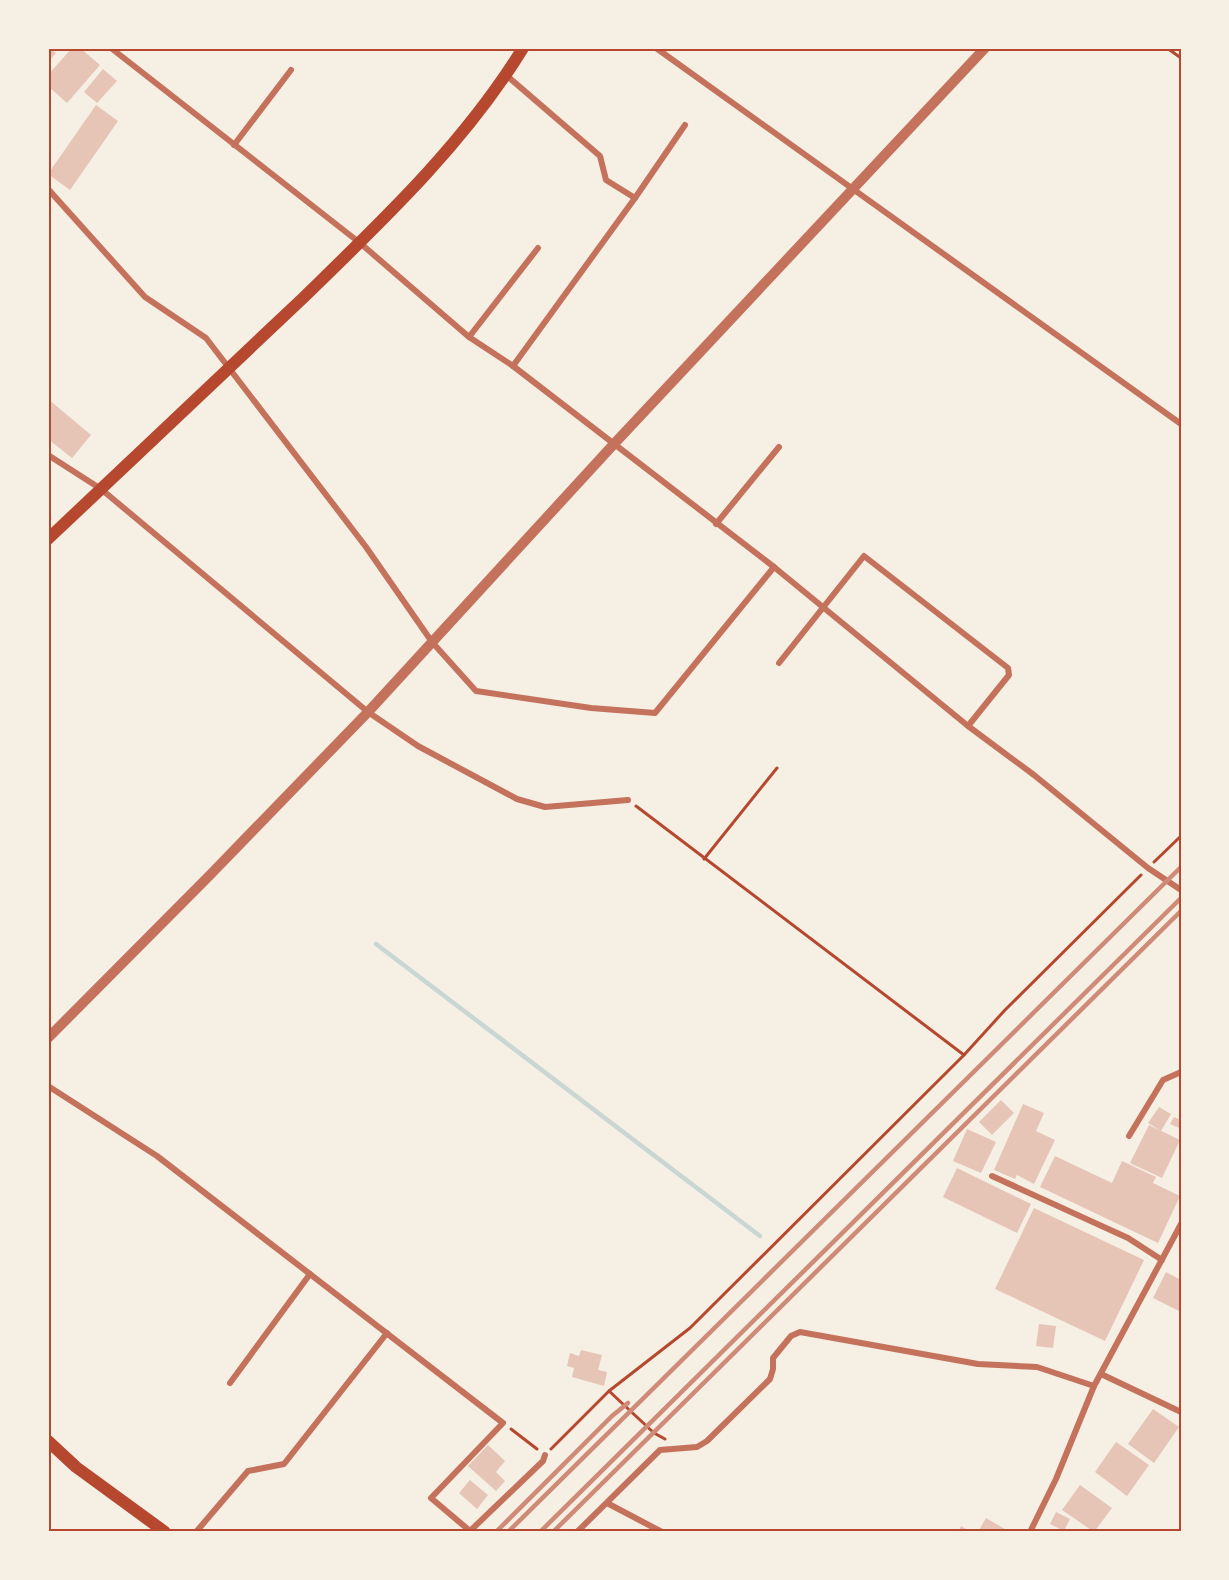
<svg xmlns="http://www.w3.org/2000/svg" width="1229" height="1580" font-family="'Space Grotesk',sans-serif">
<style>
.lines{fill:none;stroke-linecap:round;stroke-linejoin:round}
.stream{stroke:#c9d6d2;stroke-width:4.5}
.building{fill:#e6c5b7}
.path{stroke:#b5482f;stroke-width:3}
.minor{stroke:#c5725c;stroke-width:6}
.tertiary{stroke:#c5725c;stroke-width:10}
.secondary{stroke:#b5482f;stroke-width:12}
.rail{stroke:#cf8b77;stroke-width:4.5}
.neatline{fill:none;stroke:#b5482f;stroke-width:2}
</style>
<rect width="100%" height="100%" fill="#f6efe4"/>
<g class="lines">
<!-- stream -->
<polyline class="stream" points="376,944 760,1236"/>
</g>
<!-- building -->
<g class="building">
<polygon points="48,48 56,53 48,62"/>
<polygon points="72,48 80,48 100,65 67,103 48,86 48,75"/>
<polygon points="103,69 117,81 97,103 84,92"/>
<polygon points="96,105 118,121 70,190 48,174"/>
<polygon points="48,399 91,435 72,458 48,439"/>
<polygon points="1001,1100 1014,1113 992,1135 979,1122"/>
<polygon points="1023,1104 1044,1113 1036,1131 1055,1140 1034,1184 1017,1175 1015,1179 994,1170"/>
<polygon points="1159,1107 1171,1114 1161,1131 1148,1123"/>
<polygon points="1174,1117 1181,1120 1181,1129 1170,1124"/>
<polygon points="1149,1125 1180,1140 1162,1178 1130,1163"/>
<polygon points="967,1129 996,1142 981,1173 953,1161"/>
<polygon points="1055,1156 1112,1183 1122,1161 1156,1177 1153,1183 1180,1196 1158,1243 1040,1187"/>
<polygon points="957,1168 1031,1204 1017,1233 943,1197"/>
<polygon points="1034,1208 1144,1260 1105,1341 995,1289"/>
<polygon points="1166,1272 1181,1280 1181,1312 1153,1298"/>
<polygon points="1039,1324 1056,1326 1053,1348 1036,1346"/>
<polygon points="581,1350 602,1355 598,1370 607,1372 604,1386 572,1377 574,1368 567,1366 570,1353 579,1356"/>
<polygon points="1153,1409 1179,1427 1154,1463 1128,1444"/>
<polygon points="1116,1442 1149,1465 1127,1496 1095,1472"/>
<polygon points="488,1445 505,1461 496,1472 505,1481 496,1491 468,1466"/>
<polygon points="470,1480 488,1495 477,1509 459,1493"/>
<polygon points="1080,1485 1112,1508 1094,1532 1062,1510"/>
<polygon points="1056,1512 1070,1519 1064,1531 1050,1524"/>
<polygon points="986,1518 1010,1532 978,1532"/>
<polygon points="961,1526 971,1532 958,1532"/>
</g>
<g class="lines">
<!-- path -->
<g class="path">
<polyline points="1167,48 1181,58"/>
<polyline points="636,806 964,1055"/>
<polyline points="704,859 777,768"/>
<polyline points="1154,862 1181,836"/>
<polyline points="609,1391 654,1433 665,1439"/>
<polyline points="511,1429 537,1449"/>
<polyline points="551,1449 609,1391 690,1328 964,1055 1005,1010 1141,875"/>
</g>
<!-- minor -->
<g class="minor">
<polyline points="111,48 360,243 469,337 513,366 774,567 968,726 1034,775 1148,868 1181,890"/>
<polyline points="656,48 1181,424"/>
<polyline points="506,75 600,156 606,180 635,198 685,125"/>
<polyline points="234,145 291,70"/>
<polyline points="48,189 145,297 206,338 366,547 432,642 476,691 591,708 655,713 774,567"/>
<polyline points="469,337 538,248"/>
<polyline points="513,366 635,198"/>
<polyline points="48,455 101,489 368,712 418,746 517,799 545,807 628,800"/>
<polyline points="716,524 779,447"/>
<polyline points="779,663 864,556 1008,668 1009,675 968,726"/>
<polyline points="48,1086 157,1156 503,1423 431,1498 470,1531 543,1461 545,1455"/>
<polyline points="1129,1136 1163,1080 1181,1072"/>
<polyline points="992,1176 1128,1238 1162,1260"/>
<polyline points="1101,1374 1181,1412"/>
<polyline points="230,1383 310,1274"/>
<polyline points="607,1503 662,1532"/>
<polyline points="196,1532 248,1471 284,1464 387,1333"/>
<polyline points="577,1532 660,1450 697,1447 707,1441 770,1379 773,1369 773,1358 791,1336 800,1332 978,1364 1037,1367 1094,1386"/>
<polyline points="1030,1532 1056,1479 1094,1386 1181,1224"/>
</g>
<!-- tertiary -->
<polyline class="tertiary" points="48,1038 210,875 368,712 613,445 985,48"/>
<!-- secondary -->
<g class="secondary">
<path d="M48 539C133 459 218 379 302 299 382 221 464 144 523 48"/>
<polyline points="48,1441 76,1467 165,1532"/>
</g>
<!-- rail -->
<g class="rail">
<polyline points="496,1532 612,1416 628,1403"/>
<polyline points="508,1532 1181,867"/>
<polyline points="540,1532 1181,898"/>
<polyline points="553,1532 1181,911"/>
</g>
</g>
<!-- border -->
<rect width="1229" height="1580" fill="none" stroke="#f6efe4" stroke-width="99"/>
<rect x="50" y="50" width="1130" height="1480" class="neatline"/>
</svg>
